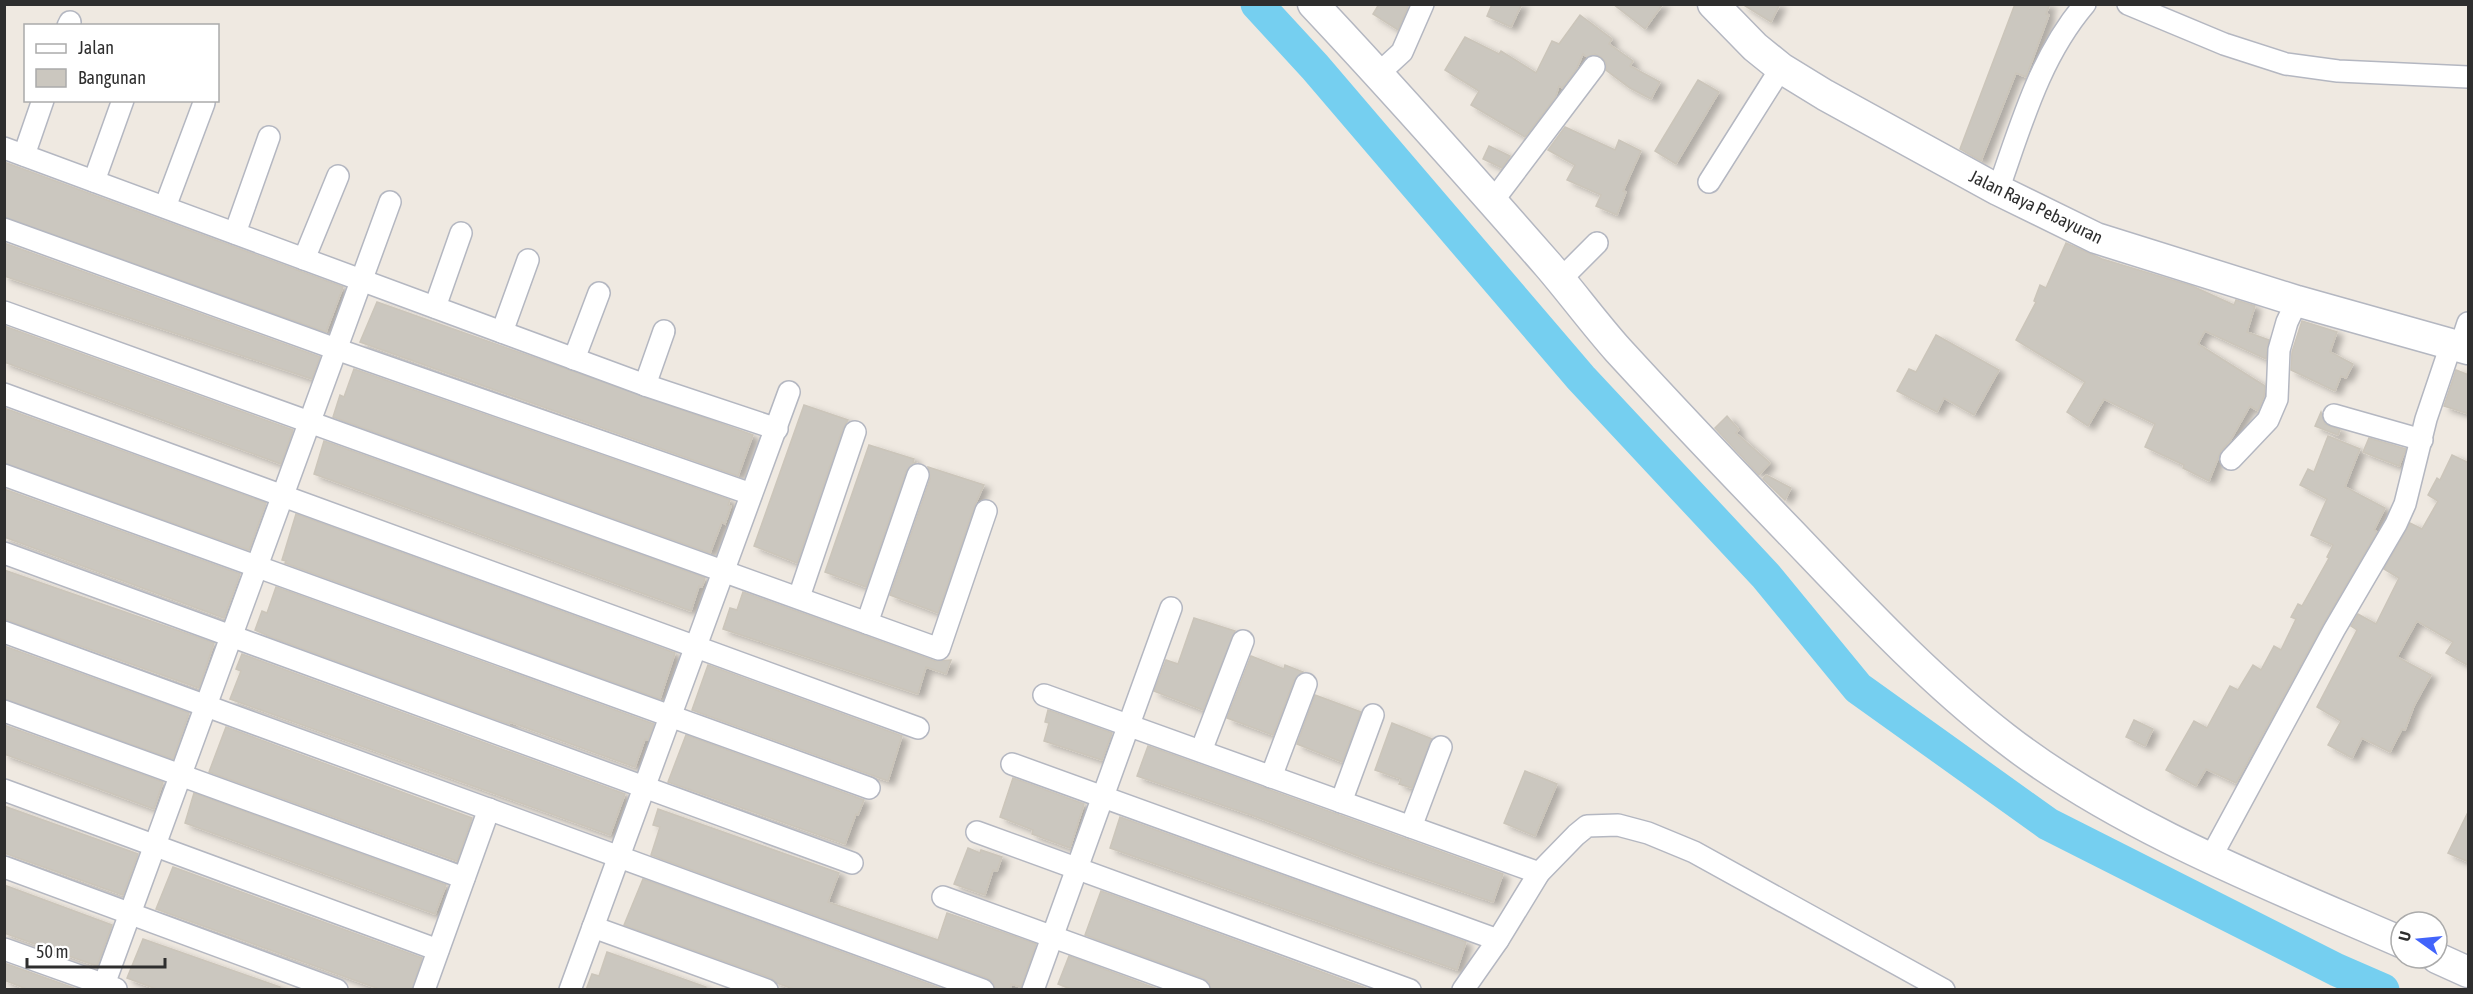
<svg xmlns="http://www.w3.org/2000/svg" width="2473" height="994" font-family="'Asap Condensed',sans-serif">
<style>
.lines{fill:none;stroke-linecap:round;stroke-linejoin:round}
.river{stroke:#75cff0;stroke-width:33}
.building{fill:#cbc7bf;stroke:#cbc5ba;stroke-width:1.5;filter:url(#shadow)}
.street-casing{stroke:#b4b7c1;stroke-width:24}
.secondary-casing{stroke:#b4b7c1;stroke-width:33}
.street{stroke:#fff;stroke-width:21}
.secondary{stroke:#fff;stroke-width:30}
.labels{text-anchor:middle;stroke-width:4.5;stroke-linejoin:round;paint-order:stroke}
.street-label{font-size:18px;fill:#2e2e2e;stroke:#fff}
</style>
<defs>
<filter id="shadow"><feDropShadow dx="6" dy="4" stdDeviation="3" flood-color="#0004"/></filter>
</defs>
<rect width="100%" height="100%" fill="#efe9e1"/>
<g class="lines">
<!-- river -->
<polyline class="river" points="1257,4 1315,67 1581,378 1766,576 1858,688 2048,824 2337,970 2383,990"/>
</g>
<!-- building -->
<g class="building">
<polygon points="1379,4 1409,4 1398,30 1373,14"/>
<polygon points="1492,4 1522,4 1511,27 1487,16"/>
<polygon points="1613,4 1663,4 1645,29"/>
<polygon points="1742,4 1780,4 1771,22"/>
<polygon points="2015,4 2050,4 2046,14 2049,15 2026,77 2016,73 1981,161 1960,149"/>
<polygon points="1580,15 1612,39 1609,44 1633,61 1630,66 1660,82 1651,99 1630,88 1606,70 1606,63 1601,57 1595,54 1587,57 1583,54 1576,70 1562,88 1559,86 1555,98 1525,137 1471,105 1479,91 1445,70 1465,37 1499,54 1501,51 1536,73 1552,41 1559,44"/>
<polygon points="1698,80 1719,92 1676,164 1655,151"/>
<polygon points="1565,127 1615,150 1619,140 1641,151 1623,191 1626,192 1617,215 1596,206 1601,195 1567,180 1575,165 1548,150"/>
<polygon points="1489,146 1510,156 1502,168 1483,159"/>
<polygon points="4,162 343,287 326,332 4,217"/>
<polygon points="4,243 320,357 312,379 4,276"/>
<polygon points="2066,243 2102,259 2192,286 2234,305 2236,300 2255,306 2247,332 2269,340 2266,359 2205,331 2198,344 2265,386 2264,396 2258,411 2250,406 2230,441 2221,451 2209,481 2183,468 2184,465 2145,447 2155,424 2104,399 2088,426 2067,412 2085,382 2016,340 2036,302 2034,301 2040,285 2046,288"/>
<polygon points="377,302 753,435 738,476 360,342"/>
<polygon points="2302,321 2337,332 2330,352 2353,364 2346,378 2341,376 2335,391 2291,370 2292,352"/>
<polygon points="4,326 293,430 281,464 4,362"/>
<polygon points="1936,335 1999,370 1974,415 1944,398 1937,412 1897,391 1909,369 1916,372"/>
<polygon points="354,369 730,500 728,505 731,506 725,524 722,522 710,553 333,417 340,395 344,397"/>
<polygon points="2456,370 2469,375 2469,414 2444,406"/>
<polygon points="804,405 848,420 843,428 797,563 754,546"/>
<polygon points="4,408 266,503 249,550 4,463"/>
<polygon points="2321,412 2325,424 2340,430 2338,435 2315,426"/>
<polygon points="1727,416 1739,430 1736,433 1770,463 1759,475 1715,428"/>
<polygon points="2328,436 2360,449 2345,487 2385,508 2374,530 2377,532 2323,624 2236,783 2206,769 2196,786 2166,770 2194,721 2207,728 2230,686 2238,690 2253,665 2261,670 2274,646 2281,650 2296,619 2291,617 2298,604 2302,606 2329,558 2327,557 2333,545 2311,535 2327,499 2300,485 2308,469 2314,472"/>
<polygon points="2369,438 2406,449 2399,466 2363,452"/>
<polygon points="324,441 705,578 702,587 699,586 691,611 314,474"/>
<polygon points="869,445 914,459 913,462 916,463 906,471 866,587 825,572"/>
<polygon points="2452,455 2469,463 2469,666 2446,653 2453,642 2417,621 2397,657 2431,675 2414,706 2405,730 2402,729 2390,752 2362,738 2352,758 2328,745 2341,721 2317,707 2357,630 2351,626 2358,614 2376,624 2399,578 2384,569 2410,523 2422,529 2438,501 2428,495 2437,478 2440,480"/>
<polygon points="928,467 984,485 974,507 938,613 890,595 930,479"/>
<polygon points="1766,475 1791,488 1785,500 1763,479"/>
<polygon points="4,489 240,574 224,618 4,537"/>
<polygon points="296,514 675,653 660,699 285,563 286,561 282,560"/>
<polygon points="4,570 214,643 199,688 4,619"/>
<polygon points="276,587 651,723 654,724 648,740 645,739 635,767 510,722 509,724 271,637 255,630 262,611 267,613"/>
<polygon points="743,592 935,661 951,660 946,674 926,667 918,694 723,629 730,608 737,610"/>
<polygon points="1194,618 1235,631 1203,710 1154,691 1166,660 1178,664"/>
<polygon points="4,646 189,713 173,759 4,699"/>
<polygon points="242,654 625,794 610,835 230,699 241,671 236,669"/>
<polygon points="1251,656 1284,669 1285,665 1303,672 1294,680 1273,735 1227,718"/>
<polygon points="708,665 902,736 888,781 692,710"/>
<polygon points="1315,695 1361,712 1342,762 1297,744"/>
<polygon points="1048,710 1112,733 1102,760 1044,741 1049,723 1045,722"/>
<polygon points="2134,720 2153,729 2145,746 2126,737"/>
<polygon points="1392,723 1432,739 1412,788 1399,784 1401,779 1375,770"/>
<polygon points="4,725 163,782 154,809 4,754"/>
<polygon points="226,727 472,818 457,861 209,772"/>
<polygon points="686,735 864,800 858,815 856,814 845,844 668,782"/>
<polygon points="1148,746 1503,874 1493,902 1369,860 1254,816 1137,776"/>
<polygon points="1525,771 1557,784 1535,836 1504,823"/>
<polygon points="1013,778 1084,804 1070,848 1032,834 1033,830 1000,817"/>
<polygon points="194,793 446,885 435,914 185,823"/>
<polygon points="4,806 138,854 123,895 4,853"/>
<polygon points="658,809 839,873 828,902 938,940 947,913 1036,944 1021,987 1011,984 1010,990 995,990 993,982 987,978 651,855 660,827 653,825"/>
<polygon points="2469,810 2469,862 2448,853"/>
<polygon points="1120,817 1466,942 1457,970 1110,848"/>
<polygon points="968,848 980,853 981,850 1002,857 997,871 993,870 985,895 954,884"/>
<polygon points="173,867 422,958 412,990 382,990 156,909"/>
<polygon points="643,879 945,990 796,990 777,983 771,978 624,925"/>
<polygon points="4,885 112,925 97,966 4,933"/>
<polygon points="1101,891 1371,990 1211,990 1209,982 1203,978 1085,935"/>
<polygon points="143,939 280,987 280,990 159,990 127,978"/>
<polygon points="607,952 706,987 706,990 586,990 592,974 599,976"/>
<polygon points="1069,956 1160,990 1073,990 1058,984"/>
<polygon points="4,963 74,988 74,990 29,990 4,980"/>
</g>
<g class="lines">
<!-- street casing -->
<g class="street-casing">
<g id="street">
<polyline points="2128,4 2224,44 2286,64 2338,71 2468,77"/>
<polyline points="68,26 70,22"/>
<polyline points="1377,75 1402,52 1423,4"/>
<polyline points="4,148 645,385 777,429"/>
<polyline points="24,155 43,100"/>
<polyline points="94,181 123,100"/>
<polyline points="1709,182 1781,68"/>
<path d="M1998 190C2021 126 2039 58 2085 4"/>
<polyline points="1492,202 1594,67"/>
<polyline points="165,207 204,103"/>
<polyline points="4,229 336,349 751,494"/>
<polyline points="235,233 269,137"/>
<polyline points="304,259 338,176"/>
<polyline points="1560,280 1597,243"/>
<polyline points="435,307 461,233"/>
<polyline points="4,312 939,649 986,511"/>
<polyline points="502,332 528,260"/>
<polyline points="2460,347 2468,323"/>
<polyline points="574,359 599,293"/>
<polyline points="645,385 664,331"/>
<polyline points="4,394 918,728"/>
<polyline points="2334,415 2422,440"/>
<polyline points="2231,459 2268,420 2277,399 2279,350 2287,322 2297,301"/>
<polyline points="4,475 869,788"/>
<polyline points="4,553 852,863"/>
<polyline points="799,597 855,432"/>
<polyline points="867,623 918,475"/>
<polyline points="4,632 983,990"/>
<polyline points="1044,695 1539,873"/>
<polyline points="4,711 464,878"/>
<polyline points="1201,751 1243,641"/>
<polyline points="1012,764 1498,940"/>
<polyline points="1271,777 1306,684"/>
<polyline points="4,790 438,950"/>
<polyline points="1341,802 1373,715"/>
<polyline points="1411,827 1441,747"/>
<polyline points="977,832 1410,990"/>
<polyline points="2211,857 2334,630 2396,524 2405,504 2426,419 2451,345"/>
<polyline points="4,867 337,990"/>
<polyline points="943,897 1199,990"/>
<polyline points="593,927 767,990"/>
<polyline points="4,949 116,989"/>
<polyline points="102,990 390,202"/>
<polyline points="424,990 489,809"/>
<polyline points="570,990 789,392"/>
<polyline points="1033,990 1171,608"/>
<polyline points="1463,990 1498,940 1539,873 1576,835 1587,826 1618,825 1648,833 1694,852 1944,990"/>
</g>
</g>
<!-- secondary casing -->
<g class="secondary-casing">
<g id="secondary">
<path d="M1313 4C1393 89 1471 177 1548 265 1572 293 1594 323 1618 350 1674 411 1731 471 1789 531 1858 603 1926 677 2005 738 2118 826 2270 885 2401 942"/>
<polyline points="1713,4 1755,47 1781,68 1825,95 1998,190 2096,238 2297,301 2468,349"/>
<polyline points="2437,958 2468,972"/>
</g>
</g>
<!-- street -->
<use href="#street" class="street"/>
<!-- secondary -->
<use href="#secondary" class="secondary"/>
</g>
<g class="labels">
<!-- street labels -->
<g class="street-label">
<text transform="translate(2036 207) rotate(26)" y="6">Jalan Raya Pebayuran</text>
</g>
</g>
<!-- border -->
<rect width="2473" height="994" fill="none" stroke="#2e2e2e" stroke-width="12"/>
<!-- legend -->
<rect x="24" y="24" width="195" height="78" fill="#ffffff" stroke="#ababab" stroke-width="1.5"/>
<rect x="36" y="44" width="30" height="9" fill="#ffffff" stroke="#ababab" stroke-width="1.5"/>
<text x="78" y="54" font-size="18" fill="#2e2e2e">Jalan</text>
<rect x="36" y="69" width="30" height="18" fill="#cbc7bf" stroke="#ababab" stroke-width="1.5"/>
<text x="78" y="84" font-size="18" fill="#2e2e2e">Bangunan</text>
<!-- north arrow -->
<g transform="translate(2419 940) rotate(285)"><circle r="28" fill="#ffffff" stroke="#ababab" stroke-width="1.5"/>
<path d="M0-4.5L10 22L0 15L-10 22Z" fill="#4264fb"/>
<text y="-9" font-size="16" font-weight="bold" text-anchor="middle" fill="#2e2e2e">U</text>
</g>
<!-- scale -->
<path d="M27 958v9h138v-9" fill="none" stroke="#2e2e2e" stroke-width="3"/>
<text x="36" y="958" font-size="18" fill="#2e2e2e" stroke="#ffffff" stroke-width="4.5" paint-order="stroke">50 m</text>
</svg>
